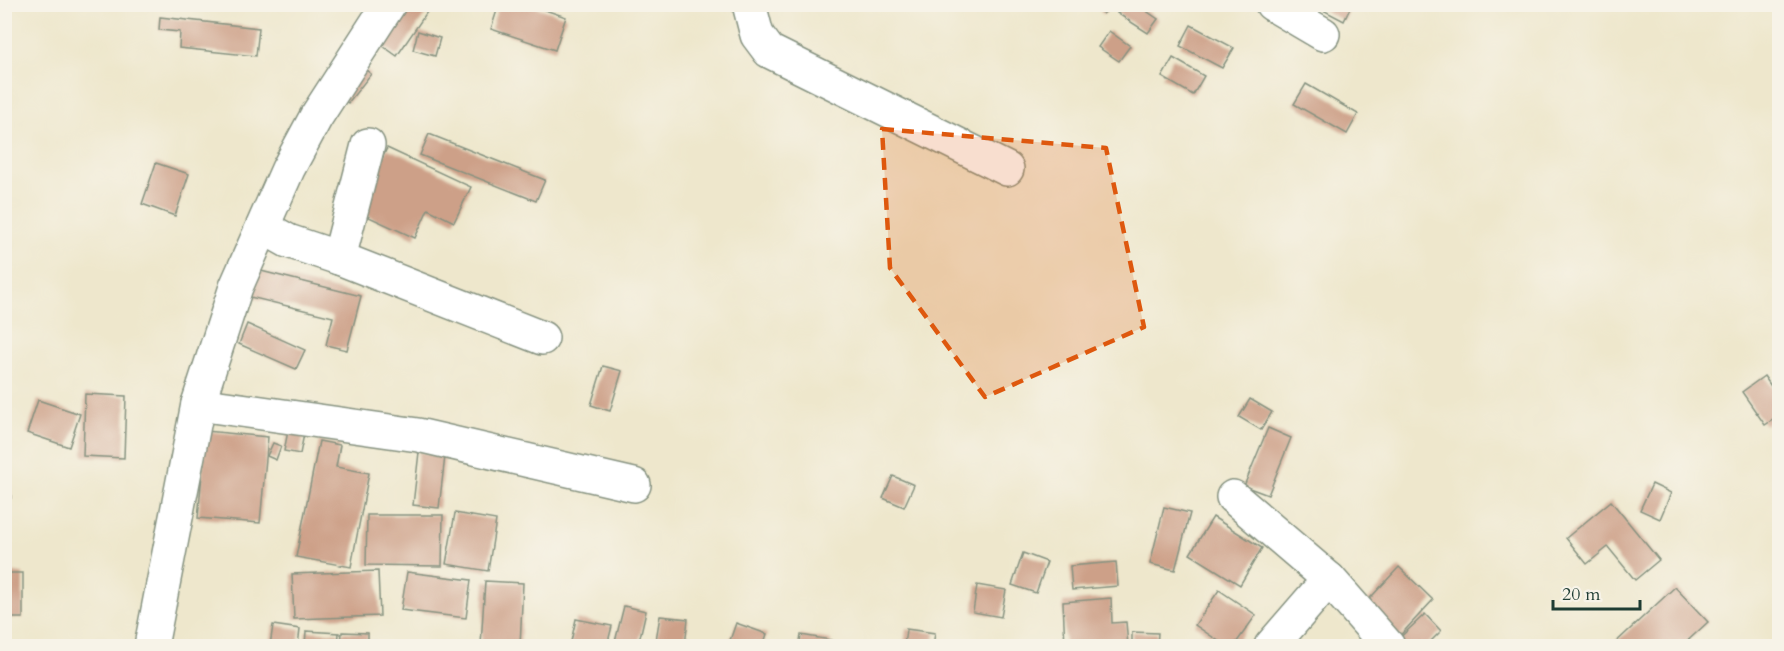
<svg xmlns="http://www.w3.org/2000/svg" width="1784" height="651" font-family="Cardo,serif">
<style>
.building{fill:#cda088}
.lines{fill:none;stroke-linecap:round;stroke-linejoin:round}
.minor-casing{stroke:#869280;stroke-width:36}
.minor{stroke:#fff;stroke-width:33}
.marked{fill:#de580e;fill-opacity:0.2;stroke:#de580e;stroke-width:4.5;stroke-dasharray:12 8;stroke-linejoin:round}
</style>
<rect width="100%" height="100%" fill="#f7f3e8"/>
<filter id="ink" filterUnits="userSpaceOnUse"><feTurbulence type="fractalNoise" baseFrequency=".0167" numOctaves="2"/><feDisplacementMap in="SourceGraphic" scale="12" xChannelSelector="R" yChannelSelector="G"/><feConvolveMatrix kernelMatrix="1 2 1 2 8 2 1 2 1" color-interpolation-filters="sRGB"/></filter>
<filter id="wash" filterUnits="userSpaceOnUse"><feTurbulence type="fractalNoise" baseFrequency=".008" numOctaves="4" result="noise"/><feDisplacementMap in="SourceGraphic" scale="24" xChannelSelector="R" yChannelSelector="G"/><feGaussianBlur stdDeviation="1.35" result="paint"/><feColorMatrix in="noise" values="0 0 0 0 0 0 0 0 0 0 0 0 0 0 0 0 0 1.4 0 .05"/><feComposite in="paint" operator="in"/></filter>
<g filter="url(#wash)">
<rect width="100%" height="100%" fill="#eee7cc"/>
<g id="blocks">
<!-- building -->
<g class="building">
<polygon points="400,4 416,4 427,12 397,56 376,41"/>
<polygon points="499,4 527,4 566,17 555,50 491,29"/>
<polygon points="1095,4 1115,4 1103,14"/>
<polygon points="1123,4 1136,4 1158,19 1148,33 1117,13"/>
<polygon points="1324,4 1352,4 1344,21 1321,9"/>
<polygon points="160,17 259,28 256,56 179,48 180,32 159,30"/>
<polygon points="1191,25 1234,48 1222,68 1180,46"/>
<polygon points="418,31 440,38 435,56 413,50"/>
<polygon points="1109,31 1130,46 1119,61 1098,47"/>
<polygon points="1173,58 1204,76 1193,95 1162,77"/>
<polygon points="358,64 371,74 348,103 335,93"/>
<polygon points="1306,84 1358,114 1347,134 1294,104"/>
<polygon points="429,134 545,180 536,201 420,155"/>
<polygon points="387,148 471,187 454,222 428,209 415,238 358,212"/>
<polygon points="156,163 189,174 175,216 142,204"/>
<polygon points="253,269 361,296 347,350 326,345 333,317 246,296"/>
<polygon points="247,324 305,350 296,369 239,344"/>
<polygon points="603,366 622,371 610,411 591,405"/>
<polygon points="1764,376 1780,399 1780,415 1765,425 1742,392"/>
<polygon points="85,394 126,396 124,458 83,456"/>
<polygon points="1250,399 1272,412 1261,430 1239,417"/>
<polygon points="38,400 80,414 69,447 27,433"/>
<polygon points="4,426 6,426 11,498 4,498"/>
<polygon points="1268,428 1291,438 1268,495 1244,486"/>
<polygon points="206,431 268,437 260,523 198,518"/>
<polygon points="288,431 304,434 300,454 284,451"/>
<polygon points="319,441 340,445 336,467 369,473 351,567 296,557"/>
<polygon points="273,443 281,446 276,460 267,456"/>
<polygon points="419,452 445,456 439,508 413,505"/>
<polygon points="893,476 914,485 904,507 883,498"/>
<polygon points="1652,484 1671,493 1660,519 1640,510"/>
<polygon points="1611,501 1659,560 1635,580 1608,547 1587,564 1566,538"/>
<polygon points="1164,507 1190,513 1175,570 1150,564"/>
<polygon points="455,513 496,520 488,571 446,564"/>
<polygon points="367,515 443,515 442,566 366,565"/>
<polygon points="1213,517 1262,548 1240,585 1190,554"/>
<polygon points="1023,553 1047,562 1036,593 1012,585"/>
<polygon points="1116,562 1118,586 1072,590 1070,566"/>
<polygon points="1399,567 1433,600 1394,642 1359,610"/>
<polygon points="378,571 380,616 294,619 292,574"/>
<polygon points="407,572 471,580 466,618 401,610"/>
<rect x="4" y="573" width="19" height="45"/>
<polygon points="485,581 523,583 520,646 481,645"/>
<polygon points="977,585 1006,590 1001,617 973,612"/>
<polygon points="1675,587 1708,622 1682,646 1612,646"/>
<polygon points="1219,590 1256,615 1234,646 1226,646 1195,625"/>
<polygon points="1111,598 1112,623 1126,622 1128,646 1065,646 1063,602"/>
<polygon points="624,606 646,611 638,646 614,646"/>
<polygon points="1425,614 1441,631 1426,646 1391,646"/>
<polygon points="660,616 688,619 685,646 655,646"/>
<polygon points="576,619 612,626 607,646 570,646"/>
<polygon points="736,623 767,634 763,646 728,646"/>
<polygon points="273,625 300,629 298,646 270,646"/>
<polygon points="906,629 935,633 933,646 904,646"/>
<polygon points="306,631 339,633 338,646 305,646"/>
<polygon points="342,632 368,633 368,646 341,646"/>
<polygon points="1132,632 1158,633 1157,646 1132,646"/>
<polygon points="801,635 831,640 830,646 799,646"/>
</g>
</g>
</g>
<g filter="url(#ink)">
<use href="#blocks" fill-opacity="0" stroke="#869280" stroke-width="1.5"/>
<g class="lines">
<!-- minor casing -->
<g class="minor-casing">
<g id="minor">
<polyline points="749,4 757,35 769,51 1007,169"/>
<polyline points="1272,4 1323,34"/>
<polyline points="263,227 288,241 339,258 542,338"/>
<polyline points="339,258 368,145"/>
<polyline points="198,404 418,435 634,485"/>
<polyline points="1233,497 1329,579 1388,646"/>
<polyline points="151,646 198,404 236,287 288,169 316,117 389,4"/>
<polyline points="1271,646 1329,579"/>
</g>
</g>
<!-- minor -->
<use href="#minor" class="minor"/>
</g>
</g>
<!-- marked area -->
<path class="marked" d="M882 129 1106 148 1144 327 985 397 890 268Z"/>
<!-- margin -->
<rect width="1784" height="651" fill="none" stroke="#f7f3e8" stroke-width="24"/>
<!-- scale -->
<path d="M1553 600v9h87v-9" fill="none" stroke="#1f3d34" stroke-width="3"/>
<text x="1562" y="600" font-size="18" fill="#1f3d34" stroke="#f7f3e8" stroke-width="4.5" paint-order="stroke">20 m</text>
</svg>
